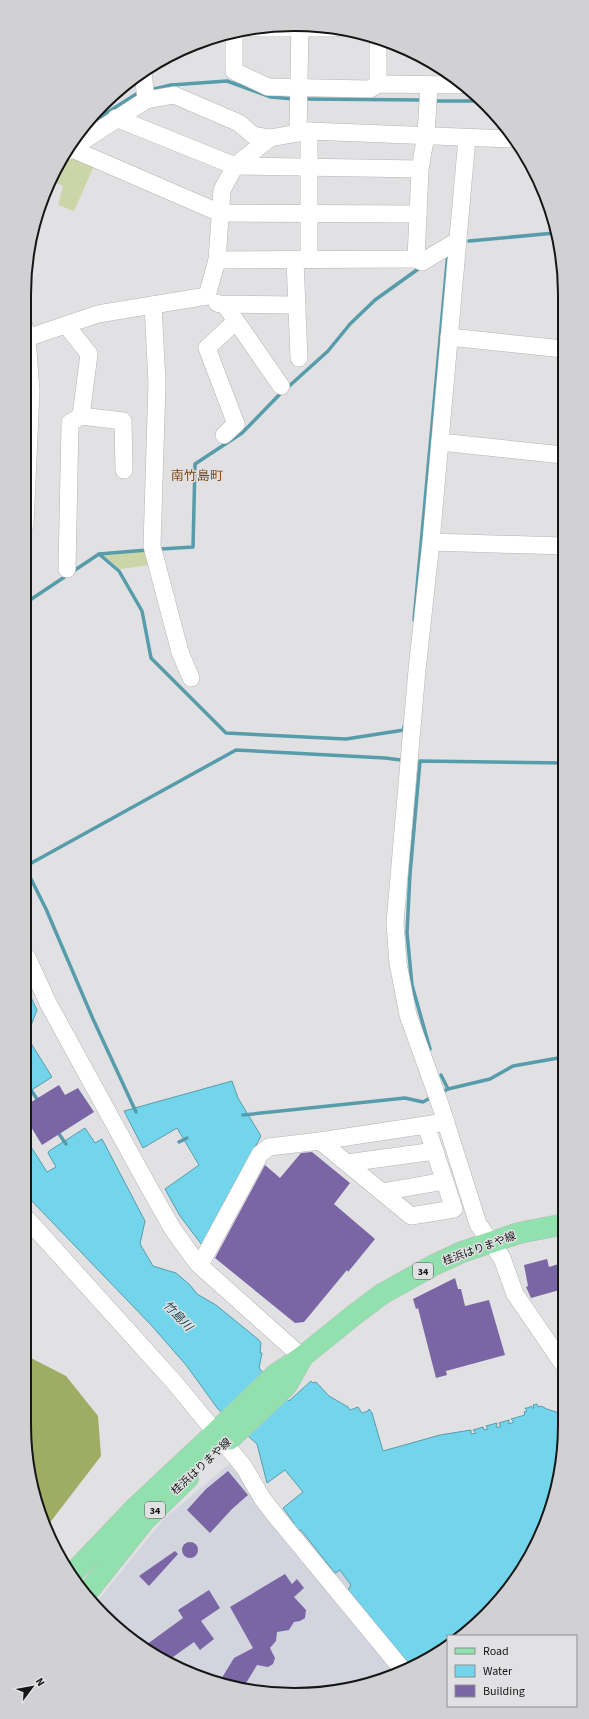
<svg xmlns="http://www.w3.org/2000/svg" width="589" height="1719" font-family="'Source Sans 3','Noto Sans JP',sans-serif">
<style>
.built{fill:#d2d5de}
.green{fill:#cbd5a7}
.forest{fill:#9eac64}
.water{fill:#73d5eb;stroke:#579cab}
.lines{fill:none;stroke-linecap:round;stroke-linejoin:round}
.stream{stroke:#579cab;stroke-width:3.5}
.building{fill:#7a66a5}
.minor-casing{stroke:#b4b4b5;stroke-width:18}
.major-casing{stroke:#bdbebe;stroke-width:22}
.minor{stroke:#fff;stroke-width:17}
.major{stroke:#91e0ae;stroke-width:21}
.labels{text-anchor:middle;stroke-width:3;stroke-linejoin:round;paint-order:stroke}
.shield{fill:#e1e1e3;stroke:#525354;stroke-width:1}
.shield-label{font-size:10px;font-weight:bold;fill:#151616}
.street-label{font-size:11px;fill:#151616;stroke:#e1e1e3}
.water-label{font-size:12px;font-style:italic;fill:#103e48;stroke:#e1e1e3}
.quarter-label{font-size:13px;fill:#814616;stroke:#e1e1e3}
.rim{fill:none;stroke:#151616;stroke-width:2}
</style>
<rect width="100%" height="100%" fill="#e1e1e3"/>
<!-- built -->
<polygon class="built" points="229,1464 254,1493 282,1530 319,1521 385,1587 352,1617 392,1667 416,1640 422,1655 409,1666 364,1686 312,1694 259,1693 175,1667 130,1639 94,1605 164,1519"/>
<!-- green -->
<g class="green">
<polygon points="70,155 94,166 74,211 58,205 63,186 50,180 56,168"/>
<polygon points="147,551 150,565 120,569 103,555"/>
</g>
<!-- forest -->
<polygon class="forest" points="29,1357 66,1376 98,1416 101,1456 45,1529 29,1477"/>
<!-- water -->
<g class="water">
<polygon points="27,989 37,1010 27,1036"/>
<polygon points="27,1037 52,1077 27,1093"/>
<polygon points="232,1081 238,1098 261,1136 202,1245 180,1216 165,1189 199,1165 177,1128 143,1148 124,1111"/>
<path d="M85 1128 95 1143 102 1139 145 1221 140 1244 153 1266 176 1273 190 1285 197 1294 216 1305 259 1340 261 1343 260 1353H262L259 1368 289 1401 311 1381 313 1383 316 1382 329 1396 348 1407 350 1410 358 1407 362 1413 368 1411 369 1409 372 1413 383 1451 440 1435 471 1430V1434L476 1433 473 1430 483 1427 484 1430 488 1429 486 1426 497 1423 496 1427H501L499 1423 509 1420V1424L514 1422 511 1419 525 1415 524 1412 527 1411 525 1408H528L531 1406 532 1408H534L533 1405 537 1404 538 1407 541 1406C549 1411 557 1411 565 1416L556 1494 519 1575 486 1616 461 1636H448V1647L445 1649 410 1665 348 1590 351 1585 340 1570 336 1573 334 1572 301 1530 299 1531 293 1524 294 1523 283 1508 303 1492 285 1470 267 1483 257 1444 218 1409 186 1365 152 1326 28 1197V1142L47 1172 56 1167 48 1153 49 1151Z"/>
</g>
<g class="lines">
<!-- stream -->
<g class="stream">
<polyline points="150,90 171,85 227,81 271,97 294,99"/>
<polyline points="303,99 424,100"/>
<polyline points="433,101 480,101"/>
<polyline points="81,129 138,93"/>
<polyline points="469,241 555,233"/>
<polyline points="287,388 328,351 350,324 375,300 421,267"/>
<polyline points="161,549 193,547 195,464 242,433 282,392"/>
<polyline points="99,554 119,571 142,611 151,658 226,733 346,739 404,730 404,726"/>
<polyline points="30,600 99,554 147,550"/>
<polyline points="414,620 448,252"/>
<polyline points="26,866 236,750 385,758 401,760"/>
<polyline points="27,871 46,909 93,1019 136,1112"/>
<polyline points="430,1049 412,985 407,933 410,874 420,761 564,763"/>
<polyline points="441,1075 448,1089"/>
<polyline points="29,1087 39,1102"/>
<polyline points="442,1092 448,1089 490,1079 513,1066 564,1057"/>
<polyline points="243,1115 405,1098 423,1102 432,1097"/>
<polyline points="57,1131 66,1144"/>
<polyline points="179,1142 187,1138"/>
</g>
</g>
<!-- building -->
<g class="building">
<polygon points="59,1085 65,1095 78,1088 94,1112 42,1145 28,1122 28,1104"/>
<polygon points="312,1152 350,1183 334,1204 375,1239 348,1272 347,1270 304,1322 295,1323 215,1258 265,1165 280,1178 301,1153"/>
<polygon points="547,1259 549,1267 565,1262 565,1280 561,1281 563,1289 531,1298 526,1287 528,1286 524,1265"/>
<polygon points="455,1278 458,1289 461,1289 465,1306 489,1300 505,1355 446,1371 447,1375 436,1378 418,1308 416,1309 413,1299"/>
<polygon points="228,1471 248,1495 232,1509 210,1533 187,1510 206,1489"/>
<circle cx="190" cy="1550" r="8"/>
<polygon points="175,1551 178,1554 149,1586 139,1576"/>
<polygon points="285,1574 292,1584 297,1579 304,1588 294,1597 306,1610 305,1618 300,1621 294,1622 289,1630 277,1632 276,1641 270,1648 275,1658 273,1664 268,1667 257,1665 243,1688 220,1681 234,1658 253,1648 230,1607"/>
<polygon points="209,1590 220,1608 201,1621 214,1639 200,1650 194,1642 166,1662 151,1652 146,1645 183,1618 178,1610"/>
</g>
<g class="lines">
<!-- minor casing -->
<g class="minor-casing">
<g id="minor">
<polyline points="252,28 336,28"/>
<polyline points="234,32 234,71 268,87 370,89 378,84 460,85"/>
<polyline points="378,39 378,84"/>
<polyline points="143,72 146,100"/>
<polyline points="116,118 235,166 420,169"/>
<polyline points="298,133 300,25"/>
<polyline points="467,138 431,542 417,670 395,923 398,963 408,1015 441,1107 478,1224 502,1258 515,1294 565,1367"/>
<polyline points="70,148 220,213 418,214"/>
<polyline points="66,152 146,100 174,95 239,123 253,135 270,138 309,131 513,139"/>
<polyline points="416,259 422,262 457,241"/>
<polyline points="217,260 416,259 420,169 426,135 429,85"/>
<polyline points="295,260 299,358"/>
<polyline points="309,260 309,131"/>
<polyline points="217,303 220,304 297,305"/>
<polyline points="153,305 157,383 152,546 180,652 191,678"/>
<polyline points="225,305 281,386"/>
<polyline points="66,325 89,354 81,416 70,423 67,569"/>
<polyline points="24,326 27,338 31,391 25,525"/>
<polyline points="449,337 563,349"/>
<polyline points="24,339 98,314 207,296 217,260 222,190 235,166 270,138"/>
<polyline points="81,416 123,421 124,470"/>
<polyline points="224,435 236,424 207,348 236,321"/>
<polyline points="440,442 563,455"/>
<polyline points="431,542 563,546"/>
<polyline points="27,957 48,1003 146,1182 172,1228 184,1245 198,1264 302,1357"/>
<polyline points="426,1125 454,1209 411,1216 320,1141 446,1122"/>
<polyline points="347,1163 435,1151"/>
<polyline points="382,1192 445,1181"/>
<polyline points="28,1220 174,1382 244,1467 262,1498 275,1515 402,1669"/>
<polyline points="200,1265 260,1154 269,1147 320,1141"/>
</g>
</g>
<!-- major casing -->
<g class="major-casing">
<g id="major">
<polyline points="230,1439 287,1385 302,1358"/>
<polyline points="73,1573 135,1508 215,1433 276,1374 302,1357 354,1315 382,1294 434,1265 462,1252 519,1233 565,1224"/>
<polyline points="86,1594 145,1520 188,1478"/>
</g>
</g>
<!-- minor -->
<use href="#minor" class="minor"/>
<!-- major -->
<use href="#major" class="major"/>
</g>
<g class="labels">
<!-- shield labels -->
<g class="shield">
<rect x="413" y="1263" width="20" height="16" rx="3"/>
<rect x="145" y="1502" width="20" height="16" rx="3"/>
</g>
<g class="shield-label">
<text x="423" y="1275">34</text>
<text x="155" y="1514">34</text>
</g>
<!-- street labels -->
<g class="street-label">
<text transform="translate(479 1248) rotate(-20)" y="4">桂浜はりまや線</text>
<text transform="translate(201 1466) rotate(-43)" y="4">桂浜はりまや線</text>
</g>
<!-- water labels -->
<g class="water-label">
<text transform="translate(178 1316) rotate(46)" y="4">竹島川</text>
</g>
<!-- quarter labels -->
<g class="quarter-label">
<text x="197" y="480">南竹島町</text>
</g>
</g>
<!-- crop -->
<path d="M0 0H589V1719H0ZM294 31H295A263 263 0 0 1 558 294V1425A263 263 0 0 1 295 1688H294A263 263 0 0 1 31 1425V294A263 263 0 0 1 294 31Z" fill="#d1d1d3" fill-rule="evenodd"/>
<path class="rim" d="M294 31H295A263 263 0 0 1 558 294V1425A263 263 0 0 1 295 1688H294A263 263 0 0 1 31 1425V294A263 263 0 0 1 294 31Z"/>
<!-- legend -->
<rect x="447" y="1635" width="130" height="72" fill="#e1e1e3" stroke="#8f9091"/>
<rect x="455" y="1648" width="20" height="6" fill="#91e0ae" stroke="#8f9091"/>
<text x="483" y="1655" font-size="12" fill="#151616">Road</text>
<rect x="455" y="1665" width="20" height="12" fill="#73d5eb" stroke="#8f9091"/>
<text x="483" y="1675" font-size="12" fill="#151616">Water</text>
<rect x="455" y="1685" width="20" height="12" fill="#7a66a5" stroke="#8f9091"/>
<text x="483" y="1695" font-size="12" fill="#151616">Building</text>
<!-- north arrow -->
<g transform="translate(32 1687) rotate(58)" stroke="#e1e1e3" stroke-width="3" paint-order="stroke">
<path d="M0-3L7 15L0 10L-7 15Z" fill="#151616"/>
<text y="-6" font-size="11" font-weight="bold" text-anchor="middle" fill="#151616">N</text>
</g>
</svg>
